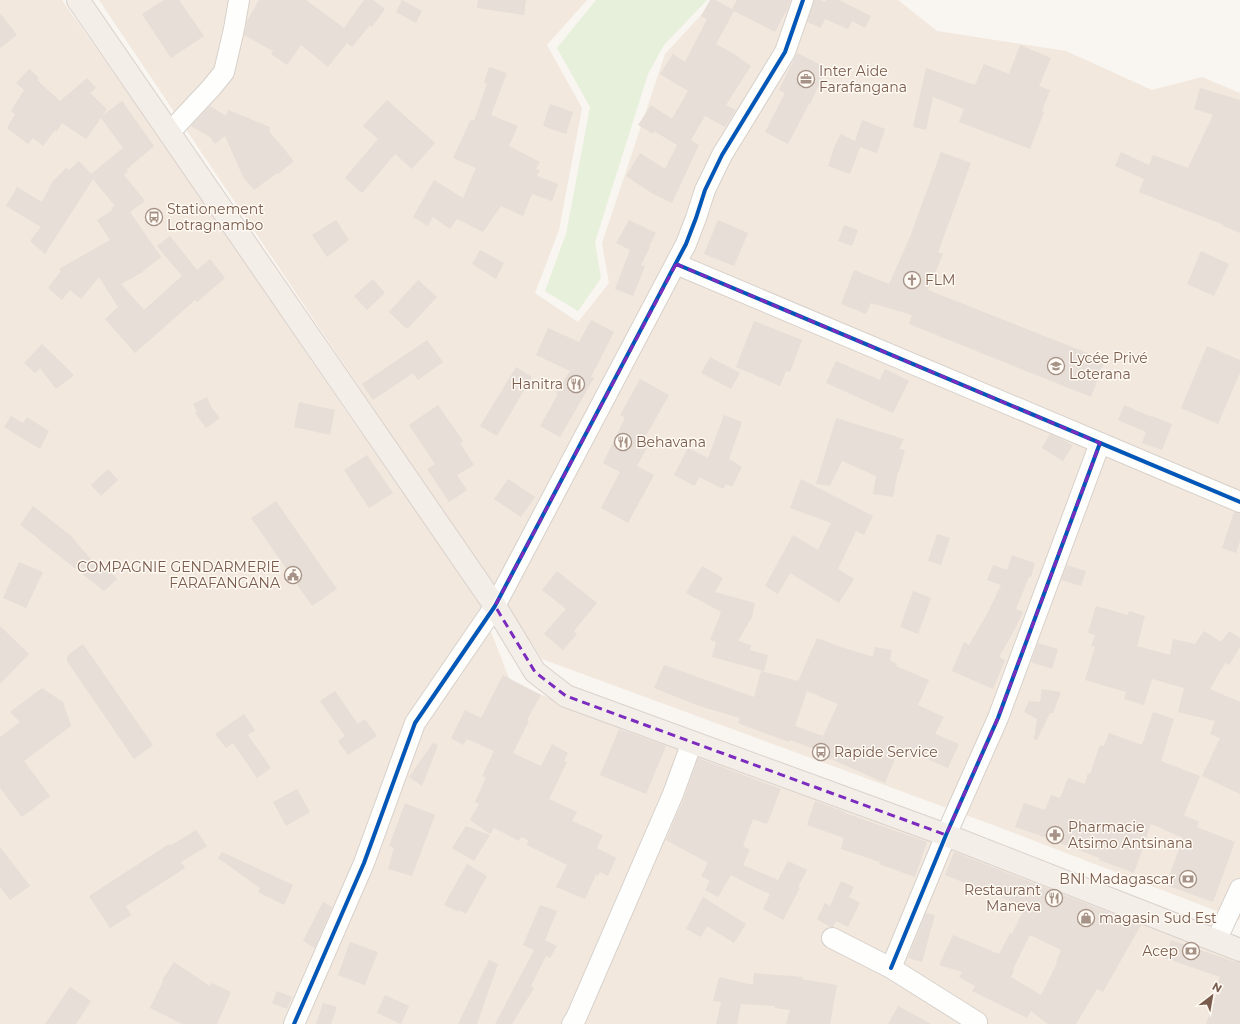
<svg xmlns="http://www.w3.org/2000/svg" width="1240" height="1024" font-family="Montserrat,sans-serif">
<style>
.residential{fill:#f2e8de}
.green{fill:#e7f0db}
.building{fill:#e6ded7;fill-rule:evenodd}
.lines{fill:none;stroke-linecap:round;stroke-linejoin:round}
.minor-casing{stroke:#d7d1cb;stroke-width:22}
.major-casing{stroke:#dad1cc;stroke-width:24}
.minor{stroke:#fefefd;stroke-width:20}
.major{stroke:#f3eee8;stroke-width:22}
.cycleway-casing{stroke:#fffaf3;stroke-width:6}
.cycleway{stroke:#0057b8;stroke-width:4}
.marked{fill:none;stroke:#7b2cbf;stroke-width:3;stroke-dasharray:8 5;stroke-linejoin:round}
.labels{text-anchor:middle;stroke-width:3;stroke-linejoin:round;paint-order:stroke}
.poi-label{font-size:14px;fill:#7a5c4d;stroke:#fffaf3;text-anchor:start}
</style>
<rect width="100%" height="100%" fill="#f9f5f0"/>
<!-- residential -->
<g class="residential">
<polygon points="0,0 62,0 166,147 347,413 479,601 511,683 706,758 915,831 1240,956 1240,1024 0,1024"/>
<polygon points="99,0 587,0 547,45 582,108 559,230 535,293 578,322 609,283 602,243 665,54 715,0 898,0 937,31 1066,51 1152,90 1202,77 1240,93 1240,920 993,825 542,659"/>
</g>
<!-- green -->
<polygon class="green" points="596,0 707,0 664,45 648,74 595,242 601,278 578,311 545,291 566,234 590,107 557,48"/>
<!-- building -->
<g class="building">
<polygon points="164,0 179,0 204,36 171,58 142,14"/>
<polygon points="259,0 306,0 344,28 364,0 373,0 385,9 372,27 370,25 352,47 347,43 328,67 301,45 287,65 271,54 273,51 244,35 247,21"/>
<polygon points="402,0 422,11 416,23 396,12"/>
<polygon points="478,0 526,0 524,15 477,8"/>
<polygon points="710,0 715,0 732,9 737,0 791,0 786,13 785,13 775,32 734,11 716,44 734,54 751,66 726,105 736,110 725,127 705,116 691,140 699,145 672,203 653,194 626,176 640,153 665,169 677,145 654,131 653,134 638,125 651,105 672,119 688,91 660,74 673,54 685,62 707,19 701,16"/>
<polygon points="814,0 821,0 825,2 826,0 839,0 871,16 865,28 852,21 848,29 825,19 821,28 807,22"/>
<polygon points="0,13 17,35 0,48"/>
<polygon points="1020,45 1051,58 1039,86 1050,90 1042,111 1044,112 1030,149 959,122 964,109 933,97 926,130 913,127 926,68 975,85 984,64 1009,74"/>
<polygon points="797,53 827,68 810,104 809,104 788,144 765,132 785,93 779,90"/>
<polygon points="489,67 507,73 491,115 518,126 509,146 540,162 536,169 540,170 537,176 558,184 552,201 532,194 523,216 501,206 483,232 457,219 450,229 433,217 428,226 413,217 434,180 463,198 476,168 453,158 471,119 474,121 487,84 484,82"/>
<polygon points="29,69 39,78 37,80 60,101 87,78 96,88 90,93 107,109 103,115 122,101 154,146 127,169 128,171 124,175 145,201 130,212 161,257 143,271 143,272 121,284 144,310 182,276 157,246 170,236 197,270 210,259 225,278 197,302 195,300 135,353 105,319 118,307 99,277 81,299 70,290 62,300 48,288 61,271 59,269 110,240 97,220 113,210 111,208 115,206 93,179 45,254 30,241 41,227 6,206 17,187 42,202 52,182 66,168 69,170 79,161 91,174 123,148 101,118 86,139 62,123 56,132 55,130 43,146 33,138 28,144 7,128 15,114 11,111 24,90 16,83"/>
<polygon points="1200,88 1240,100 1240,233 1223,226 1224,225 1139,192 1144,179 1115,166 1121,152 1149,165 1153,155 1188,168 1213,115 1194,109"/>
<polygon points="387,100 435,143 412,169 395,154 362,193 345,178 378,139 363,126"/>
<polygon points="550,104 573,112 566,134 543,126"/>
<polygon points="210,106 226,116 228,110 270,127 269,131 294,161 278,174 277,173 254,190 243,177 225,136 215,144 210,137 191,126"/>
<polygon points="862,120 885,129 877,153 860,147 850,174 828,166 835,145 841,134 855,141"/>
<polygon points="941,152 971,163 938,252 943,254 928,290 1105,360 1091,397 909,324 912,315 871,303 866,314 841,304 854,270 889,284 910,237"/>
<polygon points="336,220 349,240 327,257 312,235"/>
<polygon points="629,220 656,233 649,246 650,247 641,265 645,266 633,296 615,289 630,250 616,243"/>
<polygon points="718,220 748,233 734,266 704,254"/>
<polygon points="844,225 858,230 852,246 838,241"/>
<polygon points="480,250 504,263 496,279 472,264"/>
<polygon points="1201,251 1229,264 1214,296 1187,284"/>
<polygon points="373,279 385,293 367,310 354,296"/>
<polygon points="418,280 437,297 407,329 389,312"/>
<polygon points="591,320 614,332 591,377 594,378 560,437 540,426 558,394 556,393 570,371 536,355 548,328 579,342"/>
<polygon points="754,321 802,340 790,372 786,371 780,386 736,367"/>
<polygon points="427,340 443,362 418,380 413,373 373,400 362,384"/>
<polygon points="42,344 74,375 56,389 40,368 35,373 24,363"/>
<polygon points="1207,346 1240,360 1240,373 1218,424 1181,408"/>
<polygon points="710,357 740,373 731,389 701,373"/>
<polygon points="836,361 880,380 885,369 909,381 893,413 826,383"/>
<polygon points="516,367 532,377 497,436 480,426"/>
<polygon points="640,379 669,395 643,441 649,444 637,466 654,475 628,523 601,508 620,472 603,463 625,418 620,415"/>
<polygon points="207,397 212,408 220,418 206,428 195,413 197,412 193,404"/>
<polygon points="299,402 335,410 330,435 294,427"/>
<polygon points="438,405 463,441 460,443 474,465 457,475 467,490 449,502 427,469 435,464 409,425"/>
<polygon points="1124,405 1152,417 1152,416 1172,424 1162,450 1142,443 1146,432 1118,420"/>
<polygon points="724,415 742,422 729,459 742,467 732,487 726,484 723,489 699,477 695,486 674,475 688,448 708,458"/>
<polygon points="11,416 23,423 27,417 49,431 40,449 4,427"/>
<polygon points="836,418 904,439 899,449 905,450 899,472 898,471 893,497 873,494 876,476 842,461 830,486 816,484"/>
<polygon points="1050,434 1073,445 1063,461 1042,448"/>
<polygon points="367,455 393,493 369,508 344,470"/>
<polygon points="108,469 118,480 101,496 91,485"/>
<polygon points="508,479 535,497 521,517 494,499"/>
<polygon points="801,479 873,516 864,535 856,531 838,569 854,579 839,603 790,573 778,594 765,586 793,535 818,550 831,523 790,508"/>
<polygon points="276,501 337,589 312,606 251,518"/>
<polygon points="33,506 71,536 96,565 100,561 117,579 104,591 39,540 39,539 20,525"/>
<polygon points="1234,512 1240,513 1240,541 1236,553 1222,548"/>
<polygon points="937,534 950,538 941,565 928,561"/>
<polygon points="1012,555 1035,563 1031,577 1029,577 1016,609 1023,612 1016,627 999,657 1005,660 993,689 952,671 964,642 969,645 988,612 1001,585 987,580 993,565 1007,570"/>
<polygon points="19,562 43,572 26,608 3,598"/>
<polygon points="1067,565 1086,571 1081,586 1061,580"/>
<polygon points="702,566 723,578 715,592 755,603 752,617 738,641 751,645 750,650 768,655 764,671 712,657 716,642 710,640 721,612 686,593"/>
<polygon points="557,571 597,603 574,631 577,634 563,650 544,634 566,609 542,590"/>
<polygon points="913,591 931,598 918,634 900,627"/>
<polygon points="1096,606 1128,615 1129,611 1145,616 1137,646 1170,655 1173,639 1195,644 1204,631 1221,642 1229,631 1240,638 1240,647 1229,665 1225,663 1210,689 1240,702 1240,794 1202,776 1220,738 1210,734 1215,721 1178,712 1184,688 1152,679 1144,705 1124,699 1126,692 1085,680 1095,647 1091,646 1095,635 1088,633"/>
<polygon points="0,626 29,654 0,684"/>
<path d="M817 638 838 646 873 657 875 647 892 650 890 660 897 664 896 666 929 680 918 705 944 717 935 734 959 744 948 768 900 747 885 783 831 759V760L815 754 817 750 790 740 789 742 738 723 740 718 699 706 654 688 664 665 754 697 761 671 798 681ZM807 691 838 704 823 736 795 726Z"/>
<polygon points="1038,643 1058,649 1052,669 1031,662"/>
<polygon points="83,644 153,745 134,759 67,661 67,656"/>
<polygon points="503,675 541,695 527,720 529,721 513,753 541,766 552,744 568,753 564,761 567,762 549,799 577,812 572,821 603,835 597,848 616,858 608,876 600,872 598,876 596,875 585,899 556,887 567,865 527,845 528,840 521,837 519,841 494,828 490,834 470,820 479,804 475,802 486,777 482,776 494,751 467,739 463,745 451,738 465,710 481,718"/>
<polygon points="42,688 63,702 71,726 24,761 50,796 22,817 0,788 0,737 20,722 10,712"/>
<polygon points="1042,689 1061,692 1053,713 1050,713 1037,740 1034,739 1037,719 1024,712 1029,701 1040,702"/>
<polygon points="335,691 358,724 365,719 377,736 348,755 338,741 345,736 320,701"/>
<polygon points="1153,712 1174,719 1161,761 1200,776 1184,815 1199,822 1197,827 1235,842 1213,902 1166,885 1183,838 1151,824 1134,873 1099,860 1100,858 1041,836 1015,827 1024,803 1045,810 1051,795 1060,798 1068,778 1085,784 1088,773 1090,774 1100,745 1104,746 1109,733 1142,745"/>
<polygon points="244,714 255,730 248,735 271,768 257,778 233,743 226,748 215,734"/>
<polygon points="619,729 666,746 646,794 600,775"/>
<polygon points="433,743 438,745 422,786 409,777"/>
<polygon points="698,758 781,789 767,824 753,819 743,846 750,850 743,865 778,880 788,861 807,870 798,887 800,888 783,920 763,909 770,894 754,887 731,875 718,897 705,890 710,881 701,876 708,863 666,840 684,798"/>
<polygon points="297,789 310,812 286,826 273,802"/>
<polygon points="815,801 845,812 845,813 927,842 915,877 879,864 880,862 841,849 844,838 807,825"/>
<polygon points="405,803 435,815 412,876 388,869 394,848 389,846"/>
<polygon points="466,826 490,835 474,861 452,848"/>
<polygon points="196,830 207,846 181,862 185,868 126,906 131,915 110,928 89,896 169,844 170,846"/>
<polygon points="0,847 30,886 10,900 0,887"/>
<polygon points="222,852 293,885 284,905 258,892 260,888 218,858"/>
<path d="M954 852 1141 925 1103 992 1097 989 1076 1024H1048L1031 1011 1027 1018 972 991 975 986 959 977 962 972 939 965 953 935 999 954 1010 933 1012 934 1025 907 945 875ZM1030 935 1061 950 1056 962 1057 963 1041 995 1011 977 1014 970 1013 969Z"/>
<polygon points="467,864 487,876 466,914 459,910 459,912 444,905"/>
<polygon points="841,881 854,887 849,897 860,903 848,927 836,921 833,927 830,927 817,919 825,903 830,906"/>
<polygon points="703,897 746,924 734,943 707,926 701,937 686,929"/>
<polygon points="323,902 332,907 315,948 303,941"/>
<polygon points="540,905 557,911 545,940 557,946 550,958 546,956 531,986 534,988 512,1024 495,1024 534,950 523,945"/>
<polygon points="926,913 935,915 922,962 908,958"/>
<polygon points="1171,940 1235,962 1240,962 1240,1024 1206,1024 1217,993 1214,992 1220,977 1165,958"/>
<polygon points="350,942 378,952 365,985 338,975"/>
<polygon points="489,960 498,964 477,1024 458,1024"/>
<polygon points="174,962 210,986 212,983 231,992 217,1024 182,1024 150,1008 163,981 162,980"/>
<polygon points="754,973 803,977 802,979 837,985 830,1024 786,1024 790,1010 775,1008 775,1006 741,1004 737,1024 716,1024 721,1002 713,1001 719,977 753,985"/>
<polygon points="70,987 91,1001 76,1024 45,1024"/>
<polygon points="277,991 292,997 287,1009 272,1003"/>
<polygon points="385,995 409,1006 401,1024 377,1013"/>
<polygon points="323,1003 337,1007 331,1024 316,1024"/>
<polygon points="898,1006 931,1024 888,1024"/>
</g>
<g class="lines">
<!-- minor casing -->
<g class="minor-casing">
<g id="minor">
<polyline points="169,133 211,88 224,72 234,29 239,0"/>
<polyline points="676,264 1240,502"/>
<polyline points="832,938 891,968 977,1022"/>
<polyline points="1216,941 1240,889"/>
<polyline points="891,968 946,835 998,718 1100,443"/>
<polyline points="294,1024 364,863 415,723 495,606 686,244 696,218 705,190 722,155 785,52 803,0"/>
<polyline points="572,1024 576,1018 673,794 692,742"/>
</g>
</g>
<!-- major casing -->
<g class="major-casing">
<polyline id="major" points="78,0 495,606 535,672 566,696 946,835 1240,950"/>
</g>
<!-- minor -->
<use href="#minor" class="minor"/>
<!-- major -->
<use href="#major" class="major"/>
<!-- cycleway casing -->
<g class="cycleway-casing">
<g id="cycleway">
<polyline points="676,264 1240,502"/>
<polyline points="891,968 946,835 998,718 1100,443"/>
<polyline points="294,1024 364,863 415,723 495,606 686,244 696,218 705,190 722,155 785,52 803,0"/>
</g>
</g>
<!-- cycleway -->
<use href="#cycleway" class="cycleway"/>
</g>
<!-- marked area -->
<path class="marked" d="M676 264 1100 443 998 718 946 835 566 696 535 672 495 606Z"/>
<!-- icons -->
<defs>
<g id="office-ring" transform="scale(0.9)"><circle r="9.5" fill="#fffaf3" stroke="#a69286" stroke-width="1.5"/><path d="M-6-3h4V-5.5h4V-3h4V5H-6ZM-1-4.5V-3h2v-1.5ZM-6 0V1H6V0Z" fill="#a69286"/></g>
<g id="bus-ring" transform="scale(0.9)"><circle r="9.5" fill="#fffaf3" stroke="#a69286" stroke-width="1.5"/><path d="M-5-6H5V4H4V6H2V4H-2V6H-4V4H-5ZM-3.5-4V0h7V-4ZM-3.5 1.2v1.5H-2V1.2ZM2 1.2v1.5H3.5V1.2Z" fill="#a69286"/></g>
<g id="church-ring" transform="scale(0.9)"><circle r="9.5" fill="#fffaf3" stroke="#a69286" stroke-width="1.5"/><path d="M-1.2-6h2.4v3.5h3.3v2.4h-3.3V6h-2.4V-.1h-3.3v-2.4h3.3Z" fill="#a69286"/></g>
<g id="school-ring" transform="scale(0.9)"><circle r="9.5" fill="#fffaf3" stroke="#a69286" stroke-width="1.5"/><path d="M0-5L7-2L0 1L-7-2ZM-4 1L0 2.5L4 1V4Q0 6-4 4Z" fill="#a69286"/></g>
<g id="restaurant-ring" transform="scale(0.9)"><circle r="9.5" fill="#fffaf3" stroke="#a69286" stroke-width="1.5"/><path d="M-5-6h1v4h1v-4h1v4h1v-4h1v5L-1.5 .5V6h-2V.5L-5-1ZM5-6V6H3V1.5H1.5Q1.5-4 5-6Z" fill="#a69286"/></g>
<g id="civic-ring" transform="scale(0.9)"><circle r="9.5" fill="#fffaf3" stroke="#a69286" stroke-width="1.5"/><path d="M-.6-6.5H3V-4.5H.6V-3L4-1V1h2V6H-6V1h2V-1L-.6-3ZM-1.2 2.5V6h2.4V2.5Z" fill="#a69286"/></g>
<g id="pharmacy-ring" transform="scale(0.9)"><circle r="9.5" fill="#fffaf3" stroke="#a69286" stroke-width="1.5"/><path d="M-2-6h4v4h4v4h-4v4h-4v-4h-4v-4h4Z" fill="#a69286"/></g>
<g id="bank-ring" transform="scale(0.9)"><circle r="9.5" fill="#fffaf3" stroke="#a69286" stroke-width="1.5"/><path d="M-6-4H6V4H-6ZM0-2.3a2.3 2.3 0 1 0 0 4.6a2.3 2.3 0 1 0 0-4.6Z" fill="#a69286"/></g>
<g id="shop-ring" transform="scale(0.9)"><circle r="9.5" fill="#fffaf3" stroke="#a69286" stroke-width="1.5"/><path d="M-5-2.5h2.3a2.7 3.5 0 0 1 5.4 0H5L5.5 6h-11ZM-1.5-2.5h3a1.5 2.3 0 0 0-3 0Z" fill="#a69286"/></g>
</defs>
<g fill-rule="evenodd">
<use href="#office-ring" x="806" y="79"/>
<use href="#bus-ring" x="154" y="217"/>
<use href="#church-ring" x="912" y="280"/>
<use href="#school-ring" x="1056" y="366"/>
<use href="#restaurant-ring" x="576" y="384"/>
<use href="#restaurant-ring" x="623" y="442"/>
<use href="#civic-ring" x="293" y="575"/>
<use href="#bus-ring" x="821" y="752"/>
<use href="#pharmacy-ring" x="1055" y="835"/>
<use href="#bank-ring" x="1188" y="879"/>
<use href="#restaurant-ring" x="1054" y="898"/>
<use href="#shop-ring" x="1086" y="918"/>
<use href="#bank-ring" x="1191" y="951"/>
</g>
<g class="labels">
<!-- poi labels -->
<g class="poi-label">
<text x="819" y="76">Inter Aide<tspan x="819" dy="16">Farafangana</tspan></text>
<text x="167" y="214">Stationement<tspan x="167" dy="16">Lotragnambo</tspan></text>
<text x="925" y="285">FLM</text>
<text x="1069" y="363">Lycée Privé<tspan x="1069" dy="16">Loterana</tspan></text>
<text x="563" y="389" text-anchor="end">Hanitra</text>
<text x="636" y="447">Behavana</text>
<text x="280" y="572" text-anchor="end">COMPAGNIE GENDARMERIE<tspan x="280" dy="16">FARAFANGANA</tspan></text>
<text x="834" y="757">Rapide Service</text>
<text x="1068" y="832">Pharmacie<tspan x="1068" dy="16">Atsimo Antsinana</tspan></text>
<text x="1175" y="884" text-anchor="end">BNI Madagascar</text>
<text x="1041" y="895" text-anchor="end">Restaurant<tspan x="1041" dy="16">Maneva</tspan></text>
<text x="1099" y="923">magasin Sud Est</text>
<text x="1178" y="956" text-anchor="end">Acep</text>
</g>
</g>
<!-- north arrow -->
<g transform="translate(1212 996) rotate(31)" stroke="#fffaf3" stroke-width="3" paint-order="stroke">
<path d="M0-3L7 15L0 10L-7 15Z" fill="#7a5c4d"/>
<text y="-6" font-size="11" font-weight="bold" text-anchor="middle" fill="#7a5c4d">N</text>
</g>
</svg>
